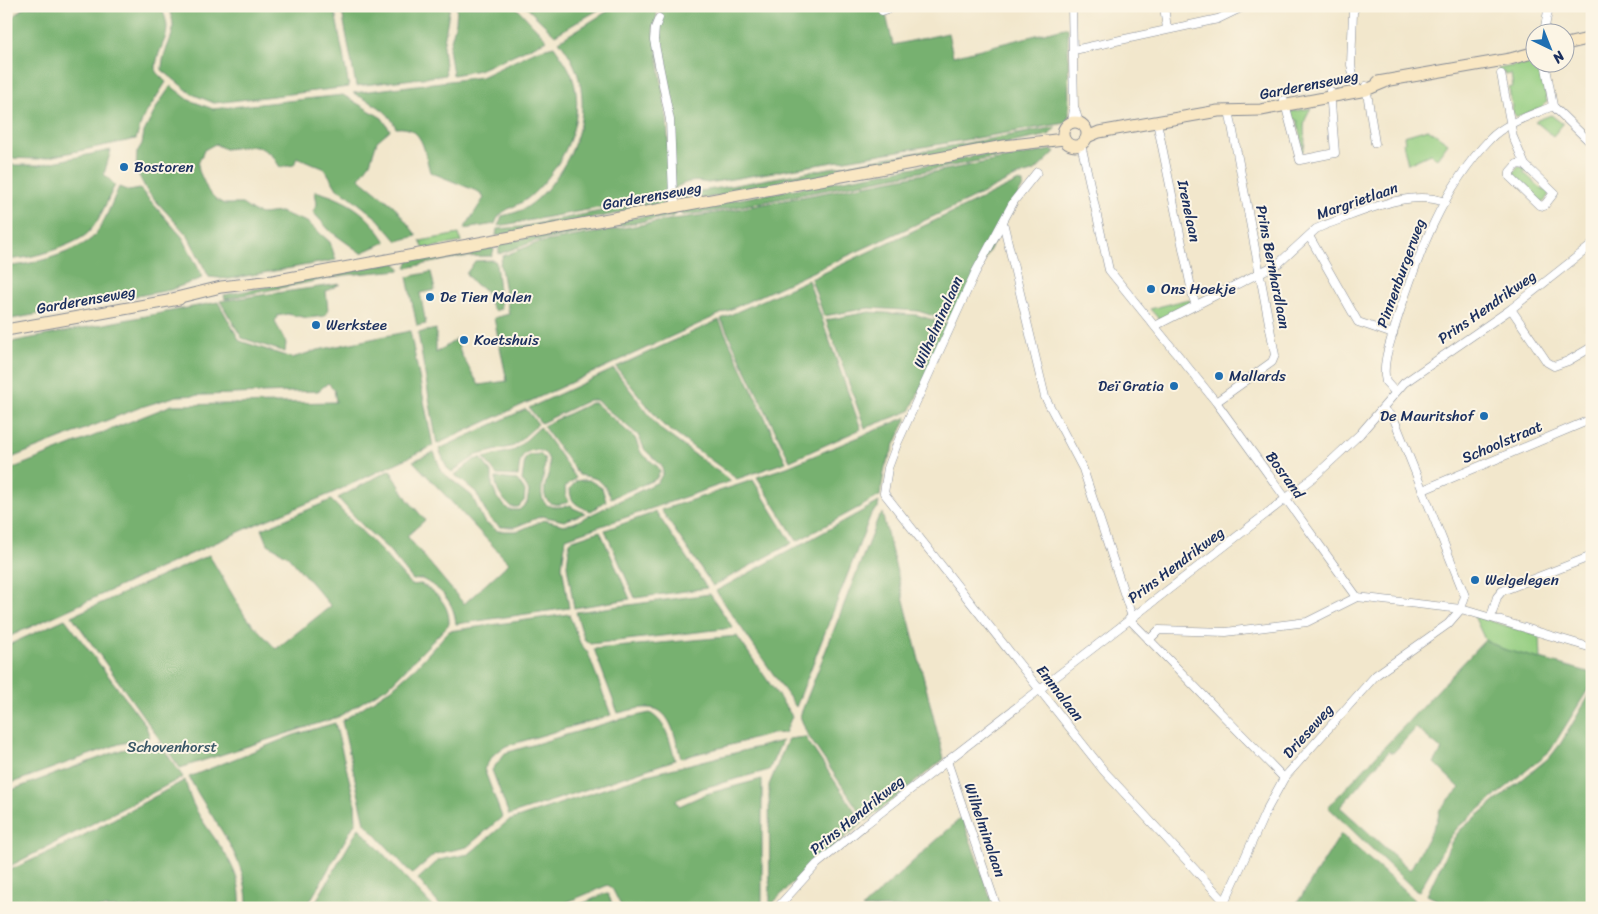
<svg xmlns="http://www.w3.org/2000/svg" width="1598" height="914" font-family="Sriracha,sans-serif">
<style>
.green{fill:#94ce81;stroke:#587e70}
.forest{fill:#77b16f;stroke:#497066;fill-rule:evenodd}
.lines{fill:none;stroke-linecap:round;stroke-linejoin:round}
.minor-casing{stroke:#868b95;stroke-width:9}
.secondary-casing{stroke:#868b95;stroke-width:13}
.minor{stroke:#fff;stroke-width:8}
.secondary{stroke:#f9e7c3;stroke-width:11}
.poi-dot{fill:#1f6fb2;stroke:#fcf5e5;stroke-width:2}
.labels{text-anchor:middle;stroke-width:4;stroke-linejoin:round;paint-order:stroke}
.street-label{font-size:15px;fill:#1b2f5e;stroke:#fcf5e5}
.poi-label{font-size:15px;fill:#1b2f5e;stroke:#fcf5e5;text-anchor:start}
.park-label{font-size:15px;fill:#395767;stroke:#fcf5e5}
</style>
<rect width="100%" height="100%" fill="#fcf5e5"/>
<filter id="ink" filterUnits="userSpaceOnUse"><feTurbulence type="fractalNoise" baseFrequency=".02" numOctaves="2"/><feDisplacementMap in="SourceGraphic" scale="10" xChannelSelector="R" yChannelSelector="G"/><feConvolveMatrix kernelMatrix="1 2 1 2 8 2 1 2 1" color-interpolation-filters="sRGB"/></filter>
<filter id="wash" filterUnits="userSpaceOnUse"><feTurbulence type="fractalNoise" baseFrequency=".0096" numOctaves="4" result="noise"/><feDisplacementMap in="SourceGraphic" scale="20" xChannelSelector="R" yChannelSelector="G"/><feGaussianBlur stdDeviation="1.12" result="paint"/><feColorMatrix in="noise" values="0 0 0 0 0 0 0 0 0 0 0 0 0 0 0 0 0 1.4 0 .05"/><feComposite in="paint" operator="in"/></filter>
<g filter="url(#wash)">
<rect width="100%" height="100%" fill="#f2e7cc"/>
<!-- green -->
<g class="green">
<polygon points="1535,61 1536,62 1540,63 1547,102 1542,107 1517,117 1513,113 1509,88 1513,87 1511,74 1505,75 1504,72 1499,73 1498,69"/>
<path d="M1311 108C1297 128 1310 140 1302 152L1301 148 1304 146 1302 145C1302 136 1297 130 1298 121L1290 116 1289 112Z"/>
<polygon points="1551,115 1563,124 1553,136 1535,121"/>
<polygon points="1428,129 1448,143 1437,158 1430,154 1408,164 1403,143 1405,142 1404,136"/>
<polygon points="1519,166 1528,170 1523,172 1543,190 1551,191 1544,202 1540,202 1514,177 1514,172"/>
<polygon points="459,234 461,242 424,249 420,241"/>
<polygon points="1185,300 1191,301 1187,306 1160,320 1150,309"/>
<polygon points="1474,616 1540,636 1541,660 1503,649 1485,640"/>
</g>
<!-- forest -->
<g class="forest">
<path d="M26 6H160C178 38 155 43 156 72L166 82 143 118 136 139 39 159 6 158V23Z"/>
<path d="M167 6H334L349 87 214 103 192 94 162 70C162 44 183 35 167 6Z"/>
<polygon points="341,6 450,6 443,47 446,75 356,86"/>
<polygon points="457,6 515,6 547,40 479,70 453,75 449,48 456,22"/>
<polygon points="525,6 605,6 555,35"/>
<path d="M616 6H656L657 18 653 27 667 118 671 195 498 226 502 216C510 214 520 212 527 207 541 198 552 184 561 170 587 130 592 80 559 41Z"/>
<path d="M660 6H884L893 45 948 33 953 56 1068 27 1069 117 1066 123 708 183C695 180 685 181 674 189L671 115 656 41 661 20Z"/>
<path d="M554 46C560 55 568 65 572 76 588 120 561 171 527 199 515 208 499 209 495 224L464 229 484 198 479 192 430 172C424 152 424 125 396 128 389 109 370 102 353 93L481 77 538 50Z"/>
<polygon points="171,86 189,100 213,109 343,95 382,118 390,130 377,141 370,163 359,178 394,206 417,236 397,241 378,219 348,195 337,189 325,169 297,157 294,165 280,167 272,155 261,148 250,146 225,149 215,144 204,150 198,164 199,171 208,191 217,200 224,204 242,204 254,212 262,214 280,212 307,222 330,242 336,260 229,279 209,277 188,236 147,191 136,170 137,152 142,144 144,132 159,103"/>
<polygon points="1056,127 1049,135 995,146 680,203 677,199 676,194 708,190"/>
<polygon points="1065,144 1059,148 1051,147 711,212 682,215 679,210 1014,149"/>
<path d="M111 150 104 174 115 185C107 200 100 221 88 233 74 246 25 261 6 259V165H39Z"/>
<polygon points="1051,150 1055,152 1035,171 1015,177 967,201 437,444 418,333 436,329 436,353 457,339 461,354 479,385 507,381 494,318 509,314 500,263 503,256 537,243 674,219 711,214"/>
<polygon points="1019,181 1023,183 1023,186 952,322 918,311 869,308 824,316 811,279"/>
<path d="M119 187 129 191 140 189 183 238 202 276 200 279 170 290 6 320V266C27 267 81 251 94 236 105 223 112 202 119 187Z"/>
<path d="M315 191C348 200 367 212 386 242L361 253 330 231 313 212 317 204Z"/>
<polygon points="671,197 670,204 496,236 497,229 521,227"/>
<polygon points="676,210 676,214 673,216 536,241 499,254 499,243"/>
<polygon points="490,247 494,249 492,256 459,257 406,268 409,259"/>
<polygon points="493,260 496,262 501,309 494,311 484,289 476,285 466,274 475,261"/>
<polygon points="395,262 401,270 345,275 225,299 224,295"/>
<polygon points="431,272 435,290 420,293 426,324 417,326 407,277"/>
<polygon points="808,280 861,429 790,461 721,319"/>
<polygon points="340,284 326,291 328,310 325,316 308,318 287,314 277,316 275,322 286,343 285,352 242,338 220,301"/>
<polygon points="218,302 240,341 292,358 318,350 410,331 433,446 330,494 259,523 6,638 6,471 172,405 336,402 334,389 328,383 318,391 177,396 141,407 6,460 6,343"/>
<polygon points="869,312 917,315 950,325 910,411 865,428 826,320"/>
<polygon points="719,320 786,462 737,479 663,425 616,367"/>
<path d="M614 369 660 429 731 481 566 538 562 566 569 608 456 624C454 601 441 589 422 579L413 580 388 549 364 527 338 498 390 470 408 500 425 520 407 536 464 604 509 563 413 461 434 452 442 472 472 496 484 522 498 531H518L544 520 564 525 574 523 658 482 663 473 662 466 645 450 638 435 596 400H589L541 423 529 408Z"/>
<path d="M591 403H595L635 438 641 453 658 467 660 472 656 479 611 498C602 479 598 478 579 475L543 426Z"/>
<polygon points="526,409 538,424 514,446 477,455 452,472 447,468 439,449"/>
<polygon points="907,417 885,467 880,496 797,541 757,477 787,467"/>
<path d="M540 427 576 478 565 487 566 497 569 502C562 504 553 507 547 500 539 488 554 472 548 458 544 447 527 448 522 457 519 462 519 471 518 476L497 475 484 458 515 450Z"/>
<path d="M540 454 545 459C545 485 528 515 571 505L573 508 585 513 564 521 542 516 515 527H500L489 518 476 492 455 475 474 460 481 458 492 474V485L497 498 509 510H519L527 503 529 491 522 480 525 459 529 455Z"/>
<path d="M496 478 517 480 525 491 524 501 518 507H511C502 498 495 491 496 478Z"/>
<path d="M582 480H589L602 488 606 501 591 511C578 506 570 503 570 489L576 481Z"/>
<polygon points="753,480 792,543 713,586 661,510"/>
<path d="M331 500 383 553 411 585 421 584C437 593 450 605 449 624L390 685 338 717 180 768 72 616 209 555 245 616 276 649 331 606 288 556 268 544 262 529Z"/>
<polygon points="879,502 878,508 871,514 796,707 716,591"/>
<polygon points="656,512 707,588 635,598 605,530"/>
<polygon points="882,513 944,759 866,821 807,734 800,716 878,518"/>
<polygon points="600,531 630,599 574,608 567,565 570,541"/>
<polygon points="710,594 733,628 590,644 584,639 576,612"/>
<polygon points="569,614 580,643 588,653 611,715 506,746 494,754 484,769 502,817 467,847 435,854 412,874 365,823 342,721 392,688 416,667 449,631"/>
<polygon points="65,619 145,724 150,737 119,744 6,785 6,646"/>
<path d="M737 636 792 716 785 733 772 734 681 758C676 742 672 708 649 708 639 707 628 711 618 713L594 649Z"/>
<path d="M1485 640 1503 649 1592 673V683L1550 751 1458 827 1450 837 1419 891 1414 889 1328 807ZM1416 728 1442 750 1434 763 1460 788 1440 809 1437 821 1410 870 1340 807 1389 751 1393 753Z"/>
<polygon points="1592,691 1592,906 1589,908 1450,908 1445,901 1439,901 1427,895 1452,841 1460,830 1551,756 1561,743"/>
<path d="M650 713C667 723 670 742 675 760L509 815 492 770 505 753 617 720Z"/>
<path d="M335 723 355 803 356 821 306 908H247C249 857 210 819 189 777L294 735Z"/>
<polygon points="805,737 863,823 813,862 770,906 769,785 788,739"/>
<polygon points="782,741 769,770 703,788 676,800 679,806 706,794 762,779 762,908 622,908 613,890 608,885 553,908 442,908 418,879 439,860 469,854 508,821 643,776"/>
<polygon points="159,743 183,777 6,868 6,792 121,750"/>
<path d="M185 780C187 787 189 795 192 802 208 837 244 863 240 908H6V872L75 840Z"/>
<polygon points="962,817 992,902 986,908 862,908"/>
<polygon points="359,828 434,908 312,908"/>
<polygon points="1341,834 1415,900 1411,908 1294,908"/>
<polygon points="604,894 608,894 614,908 573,908"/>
</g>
</g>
<g filter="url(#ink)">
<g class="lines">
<!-- minor casing -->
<g class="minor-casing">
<g id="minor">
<polyline points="1164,6 1167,29"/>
<polyline points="1356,6 1353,12 1351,65 1357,92"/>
<polyline points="882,11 897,6"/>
<polyline points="659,18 655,28 654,40 670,120 673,195 677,207"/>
<polyline points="1544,32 1549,6"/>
<polyline points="1074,50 1218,19 1245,6"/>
<polyline points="1545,62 1553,106 1592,144"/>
<polyline points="1501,74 1513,137 1525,165 1554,193 1544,206 1539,205 1510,177 1510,172 1517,164 1525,165"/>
<polyline points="1366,86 1375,143"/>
<polyline points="1284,100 1300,160 1335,153 1330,91"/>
<polyline points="1075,109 1079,123"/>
<polyline points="1157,122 1193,297 1196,305"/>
<polyline points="1072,123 1074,108 1072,6"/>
<polyline points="1081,144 1109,270 1216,402 1357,597 1461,609 1592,648"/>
<polyline points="1037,172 1014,201 975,273 897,444 888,468 884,493 1104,771 1225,902"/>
<polyline points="1003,222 1045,397 1083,469 1132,617"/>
<polyline points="1309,236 1358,322 1393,334"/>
<polyline points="1511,309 1547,362 1554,366 1568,361 1592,347"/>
<path d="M1155 326 1279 263 1316 229 1325 225C1360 213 1409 188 1445 202"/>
<path d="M1395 392 1386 382C1381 363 1392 338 1397 320 1418 255 1442 189 1490 139 1506 122 1533 115 1553 106"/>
<polyline points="1216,402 1272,362 1275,355 1229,110"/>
<polyline points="1423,490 1592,419"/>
<polyline points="1491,617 1497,597 1502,591 1592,556"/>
<polyline points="1129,619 1284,778"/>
<polyline points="1149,640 1159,630 1226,632 1307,622 1357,597"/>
<polyline points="947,761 997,908"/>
<polyline points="777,908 817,864 866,824 1315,476 1360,434 1404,383 1511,309 1592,245"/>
<polyline points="1222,908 1266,811 1284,778 1376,675 1448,624 1461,609 1465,596 1394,419 1383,409"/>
</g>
</g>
<!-- secondary casing -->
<g class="secondary-casing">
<g id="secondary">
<polyline points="1566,44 1592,38"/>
<polyline points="1378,82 1510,59 1536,52"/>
<circle cx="1075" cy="134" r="12"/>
<polyline points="1087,137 1099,132 1218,111 1261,110 1366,90 1385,82"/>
<polyline points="172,299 221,287 273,281 1004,146 1064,139"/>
<polyline points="6,330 179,299"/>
</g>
</g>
<!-- minor -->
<use href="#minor" class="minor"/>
<!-- secondary -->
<use href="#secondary" class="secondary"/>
</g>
</g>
<!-- markers -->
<g class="poi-dot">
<circle cx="124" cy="167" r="5"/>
<circle cx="1151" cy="289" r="5"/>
<circle cx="430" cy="297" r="5"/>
<circle cx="316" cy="325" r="5"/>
<circle cx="464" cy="340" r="5"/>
<circle cx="1219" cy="376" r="5"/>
<circle cx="1174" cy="386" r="5"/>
<circle cx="1484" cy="416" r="5"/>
<circle cx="1475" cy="580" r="5"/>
</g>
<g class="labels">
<!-- street labels -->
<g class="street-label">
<text transform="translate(1309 85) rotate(-11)" y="5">Garderenseweg</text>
<text transform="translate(652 196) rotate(-10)" y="5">Garderenseweg</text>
<text transform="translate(1357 201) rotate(-19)" y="5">Margrietlaan</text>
<text transform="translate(1189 211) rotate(78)" y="5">Irenelaan</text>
<text transform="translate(1273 267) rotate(79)" y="5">Prins Bernhardlaan</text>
<text transform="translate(1401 273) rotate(-70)" y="5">Pinnenburgerweg</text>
<text transform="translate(86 300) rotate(-10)" y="5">Garderenseweg</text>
<text transform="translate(1487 307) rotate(-35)" y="5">Prins Hendrikweg</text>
<text transform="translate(938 322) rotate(-66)" y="5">Wilhelminalaan</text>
<text transform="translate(1502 442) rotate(-23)" y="5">Schoolstraat</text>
<text transform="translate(1285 475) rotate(54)" y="5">Bosrand</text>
<text transform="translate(1176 565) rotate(-37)" y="5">Prins Hendrikweg</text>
<text transform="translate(1060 693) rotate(52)" y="5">Emmalaan</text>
<text transform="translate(1308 731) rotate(-48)" y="5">Drieseweg</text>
<text transform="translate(857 815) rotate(-39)" y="5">Prins Hendrikweg</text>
<text transform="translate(985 830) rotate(71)" y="5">Wilhelminalaan</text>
</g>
<!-- poi labels -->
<g class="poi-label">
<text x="134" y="172">Bostoren</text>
<text x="1161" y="294">Ons Hoekje</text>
<text x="440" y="302">De Tien Malen</text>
<text x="326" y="330">Werkstee</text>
<text x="474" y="345">Koetshuis</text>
<text x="1229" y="381">Mallards</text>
<text x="1164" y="391" text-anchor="end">Deï Gratia</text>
<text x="1474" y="421" text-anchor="end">De Mauritshof</text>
<text x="1485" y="585">Welgelegen</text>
</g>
<!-- park labels -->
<g class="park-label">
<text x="172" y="752">Schovenhorst</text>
</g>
</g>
<!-- margin -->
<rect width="1598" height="914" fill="none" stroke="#fcf5e5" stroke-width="25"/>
<!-- north arrow -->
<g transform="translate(1550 48) rotate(137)"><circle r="24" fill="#fcf5e5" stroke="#a2a6af"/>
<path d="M0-4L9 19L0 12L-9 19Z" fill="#1f6fb2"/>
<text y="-8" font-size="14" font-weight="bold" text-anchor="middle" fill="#1b2f5e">N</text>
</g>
</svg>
